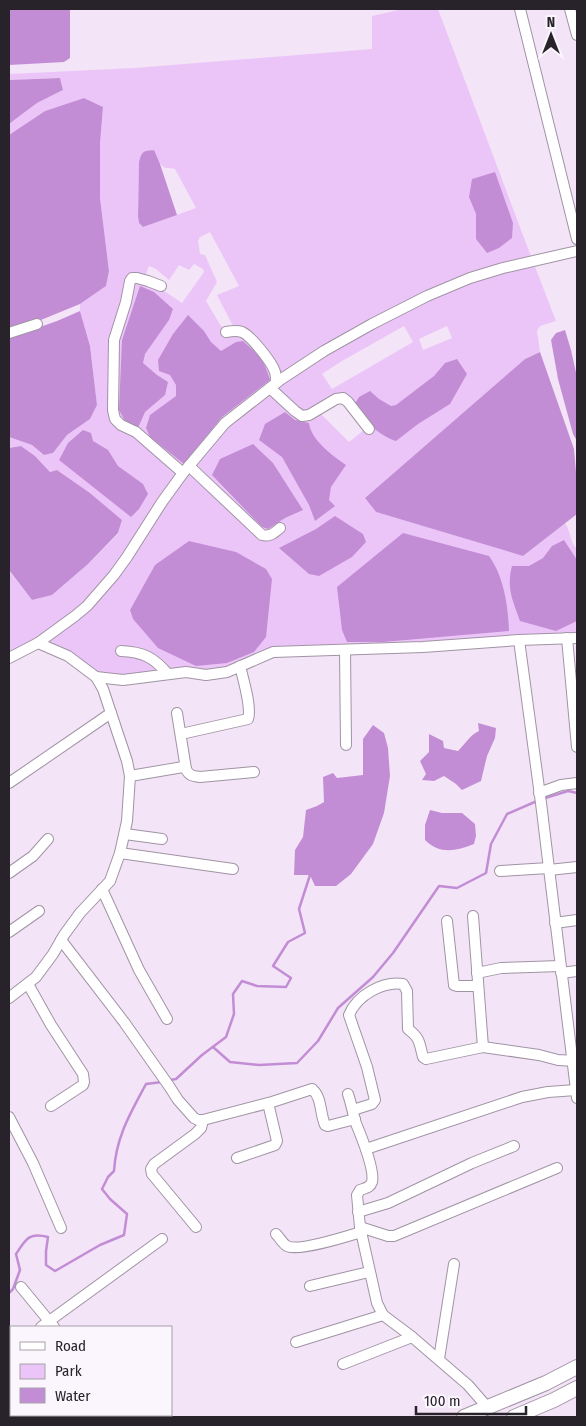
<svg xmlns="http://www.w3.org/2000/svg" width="586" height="1426" font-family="'Fira Sans Condensed',sans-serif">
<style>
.green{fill:#ecc5f8;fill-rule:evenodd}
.water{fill:#c38dd5}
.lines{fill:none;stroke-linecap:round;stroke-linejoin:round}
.stream{stroke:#c38dd5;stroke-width:2.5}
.minor-casing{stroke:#a094a4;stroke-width:12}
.highway-casing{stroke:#a094a4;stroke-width:16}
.minor{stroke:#fff;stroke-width:10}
.highway{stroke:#fff;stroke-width:14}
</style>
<rect width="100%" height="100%" fill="#f3e5f7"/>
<!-- green -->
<g class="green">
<path d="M403 9H438L532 259 469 275 425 294 370 321 323 349 278 378 224 421 183 470 137 430 123 423 118 418 116 410V348L117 341 129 302 133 280C151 282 168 293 182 303L204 272 203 269 194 264 189 270 179 265 169 280 156 269 149 266 145 277 134 275 129 277 111 347V410L113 420 120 427 135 434 180 474C148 517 123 565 85 604 65 625 35 641 9 655V571L32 600 52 595 88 564 118 534 122 520 90 493 57 470 50 472 35 456 21 446 9 448V437L32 445 44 455 53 453 67 435 90 419 97 405 90 346 80 311V304L106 286 109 271 100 198V144L103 107 84 98 45 111 9 135V124L37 103 63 90 60 78 9 80V74L134 68 372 49V16ZM154 150C156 157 159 166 166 168 169 168 172 168 175 169L196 208 143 227 139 223 138 217 139 162C142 151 143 151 154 150ZM210 232 239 286 217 295 234 328 226 329 221 326 206 301 217 282 205 255 200 254 198 241 200 237Z"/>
<path d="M534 264 556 321 540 326 537 331 540 352 525 359 365 498 376 512 523 556 565 523C571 532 569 538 575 547H577V636L518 637 423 645 272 650 226 669 206 672 187 669 123 677 97 675 70 653 43 642 77 618 89 607 116 576 129 558 164 504 193 466 227 425 269 392C277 399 294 418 304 418 310 418 314 415 319 412L349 442 369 426C362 415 351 392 336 397 327 399 316 408 308 413H303L273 389C297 369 324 354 351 339 389 317 429 295 471 280 491 273 513 269 534 264ZM404 326 413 342 332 389 322 374 342 361ZM447 326 452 338 423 350 419 339Z"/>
</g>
<!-- water -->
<g class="water">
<polygon points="9,9 70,9 70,58 64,62 9,65"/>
<polygon points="60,78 63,90 37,103 9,124 9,80"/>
<polygon points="84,98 103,107 100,144 100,198 109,271 106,286 80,304 36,322 9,331 9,135 45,111"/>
<path d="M154 150 160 164 177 215 143 227 139 223 138 217 139 162C142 151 143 151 154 150Z"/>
<polygon points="495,172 513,223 512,238 499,248 487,253 476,239 476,214 469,197 472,179"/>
<polygon points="140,286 154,292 173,309 169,320 145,354 143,363 157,375 168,382 165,395 145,412 138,428 125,421 119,410 122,340"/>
<polygon points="80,311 90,346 97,405 90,419 67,435 53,453 44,455 32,445 9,437 9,338 57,321"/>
<path d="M188 315 204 331 211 342 221 351 236 342 243 341C260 356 264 359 270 380L222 417 184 464 150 437 146 428 150 415 176 396V385L170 375 159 371 158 360 173 334Z"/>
<polygon points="565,330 571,350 577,377 577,441 573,434 558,379 551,340 556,333"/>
<polygon points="540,352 574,449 577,484 577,514 523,556 376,512 365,498 525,359"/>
<path d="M457 359 467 374 450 404 418 424 396 441C376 434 367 422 354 405L359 397 370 391 379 399 391 406 396 405 434 376 445 363Z"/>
<path d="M285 412 295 420 309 423C311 440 333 456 346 465L331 487 329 500 335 506 315 521 309 505 282 457 259 440 265 424Z"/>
<polygon points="83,430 91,433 93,441 108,450 118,466 143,484 148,494 139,509 131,517 59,460 68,443"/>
<polygon points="253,444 273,463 303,510 285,518 268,529 262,527 212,475 220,459"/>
<polygon points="21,446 35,456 50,472 57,470 90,493 122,520 118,533 88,564 52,595 32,600 9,570 9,448"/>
<polygon points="335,516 363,534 366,542 352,557 319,576 309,574 279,548 316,529"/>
<path d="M403 533 489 556C504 577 508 606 509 631L383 642H347L342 630 337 587Z"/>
<path d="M564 540 577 560V621L556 631 520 621C513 601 506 588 512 566H529L543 558 552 546Z"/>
<polygon points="189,541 236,552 266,569 272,579 266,637 254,652 227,663 196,666 158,648 133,619 130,610 155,565"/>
<path d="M478 723 496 728 495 738 487 756 481 781 462 790 456 784 444 776 434 781 422 780 426 774 420 761 429 752V734L443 741 444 748 458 751C465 744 470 735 479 731Z"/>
<polygon points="373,725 384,733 388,748 390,776 384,813 373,844 351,874 336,886 315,886 310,875 294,875 295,850 303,837 306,810 317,806 324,802 323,777 333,773 337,778 363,775 363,739"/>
<path d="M430 810 442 813H462L475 824 476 836 474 844C456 851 440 855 425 840V825Z"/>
</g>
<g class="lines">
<!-- stream -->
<g class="stream">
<polyline points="542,799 568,791 577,793"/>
<polyline points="213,1047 230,1062 259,1065 297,1063 318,1041 338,1008 373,977 393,953 439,886 457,888 486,873 491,844 507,814 537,801"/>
<polyline points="170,1080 176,1079 202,1055 226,1037 234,1014 233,994 242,981 257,986 286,987 291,978 273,966 288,942 305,933 299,909 310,875"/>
<path d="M9 1293 13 1289 20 1270 16 1254C26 1239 29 1232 48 1237L46 1251V1265L55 1271 100 1245 124 1235 127 1214 110 1199 102 1189 108 1177 114 1171C116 1137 130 1114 146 1084L162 1082"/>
</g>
<!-- minor casing -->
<g class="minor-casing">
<g id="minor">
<polyline points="520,9 577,239"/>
<polyline points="570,9 577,35"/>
<polyline points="161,286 148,281 137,278 132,278 130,281 126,302 114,340 113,410 115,419 121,425 136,432 183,473"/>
<path d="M226 332C231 331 237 330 242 332 251 336 272 362 275 372 276 375 276 380 276 383"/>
<polyline points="9,333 37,324"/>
<polyline points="270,388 295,411 302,416 309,415 336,399 343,398 348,402 369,429"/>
<path d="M189 466 262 535C270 537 274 533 280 528"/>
<polyline points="567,638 577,747"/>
<polyline points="519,640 541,803 577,1098"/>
<polyline points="38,643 68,656 96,677 123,680 186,672 206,675 227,672 273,652 423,647 519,640 577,638"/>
<polyline points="345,650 346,745"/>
<path d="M121 651C143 652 153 657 167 673"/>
<polyline points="9,658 38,643 75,616 87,606 114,575 127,557 162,502 183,473 225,423 280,380 324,351 372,324 427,296 470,278 503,268 577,251"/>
<polyline points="177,713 186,769"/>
<path d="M181 734 248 719C252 708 243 679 240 666"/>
<path d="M130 776 183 767 186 769C189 776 193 776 200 777L254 772"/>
<polyline points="9,783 111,713"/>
<polyline points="539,793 561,785 577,783"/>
<polyline points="125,834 162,839"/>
<polyline points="120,853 233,869"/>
<polyline points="549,870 577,867"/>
<polyline points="500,871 549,868"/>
<polyline points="9,873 33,856 48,839"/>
<polyline points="102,889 139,970 167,1019"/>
<polyline points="473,916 483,1047"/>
<polyline points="447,921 454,985 457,986 478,986"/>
<polyline points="555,923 577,920"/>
<polyline points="9,932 39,911"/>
<path d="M61 940 124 1022 169 1086 178 1100 194 1118 198 1120H203L272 1102 312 1089C322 1097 320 1114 325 1125L328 1126 355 1119"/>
<polyline points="477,973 501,968 560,966"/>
<polyline points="561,973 577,971"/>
<polyline points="28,984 51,1025 83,1074 84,1082 83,1085 51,1106"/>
<polyline points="9,998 36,977 53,954 64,935 80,913 110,881 120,853 127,821 130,776 127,761 103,689 96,677"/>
<path d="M348 1094C351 1103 353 1112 355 1121 360 1133 375 1170 372 1182 370 1188 365 1188 360 1190L357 1195 360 1227 377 1303 383 1315 411 1336 468 1385 488 1408"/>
<path d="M353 1110 372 1104 375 1100 367 1067 349 1015C357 995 383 981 403 984L407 991 408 1029C421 1039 419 1043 423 1057L426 1059 483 1047 539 1055 558 1060 577 1061"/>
<polyline points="9,1117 33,1163 61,1228"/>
<polyline points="366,1149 522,1097 548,1092 576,1090"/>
<polyline points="237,1158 275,1145 277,1141 268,1103"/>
<polyline points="358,1212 388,1203 472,1163 514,1146"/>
<polyline points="196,1227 152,1174 151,1169 154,1164 195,1134 201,1128 203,1120"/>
<polyline points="360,1227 388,1236 394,1236 557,1168"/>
<path d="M276 1234C280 1238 283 1244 287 1246 298 1252 348 1236 361 1232"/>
<polyline points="310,1286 369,1272"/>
<polyline points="21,1287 54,1327"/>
<polyline points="41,1327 162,1239"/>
<polyline points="9,1335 11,1338"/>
<polyline points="296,1342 383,1315"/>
<polyline points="9,1353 11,1350"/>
<polyline points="439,1359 454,1264"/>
<polyline points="343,1364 412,1337"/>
</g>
</g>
<!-- highway casing -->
<g class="highway-casing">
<g id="highway">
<polyline points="464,1417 546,1383 577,1367"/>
<polyline points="514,1417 554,1400 577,1388"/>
</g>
</g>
<!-- minor -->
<use href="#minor" class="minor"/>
<!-- highway -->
<use href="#highway" class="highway"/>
</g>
<!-- border -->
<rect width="586" height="1426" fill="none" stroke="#28232a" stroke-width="20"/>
<!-- legend -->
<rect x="10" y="1326" width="162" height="90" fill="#fbf6fd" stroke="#a7a2a9"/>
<rect x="20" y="1342" width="25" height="8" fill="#ffffff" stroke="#a7a2a9"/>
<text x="55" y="1351" font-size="15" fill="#28232a">Road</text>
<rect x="20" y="1364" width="25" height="15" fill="#ecc5f8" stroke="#a7a2a9"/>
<text x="55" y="1376" font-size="15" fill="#28232a">Park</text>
<rect x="20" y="1388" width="25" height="15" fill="#c38dd5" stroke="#a7a2a9"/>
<text x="55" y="1401" font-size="15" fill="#28232a">Water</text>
<!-- north arrow -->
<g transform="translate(551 35)" stroke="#fbf6fd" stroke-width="4" paint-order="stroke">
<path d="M0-4L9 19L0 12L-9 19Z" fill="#28232a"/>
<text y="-8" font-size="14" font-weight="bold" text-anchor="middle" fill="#28232a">N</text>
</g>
<!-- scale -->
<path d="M416 1406v8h110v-8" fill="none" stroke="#28232a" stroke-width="2.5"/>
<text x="424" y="1406" font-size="15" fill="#28232a" stroke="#fbf6fd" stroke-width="4" paint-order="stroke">100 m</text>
</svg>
